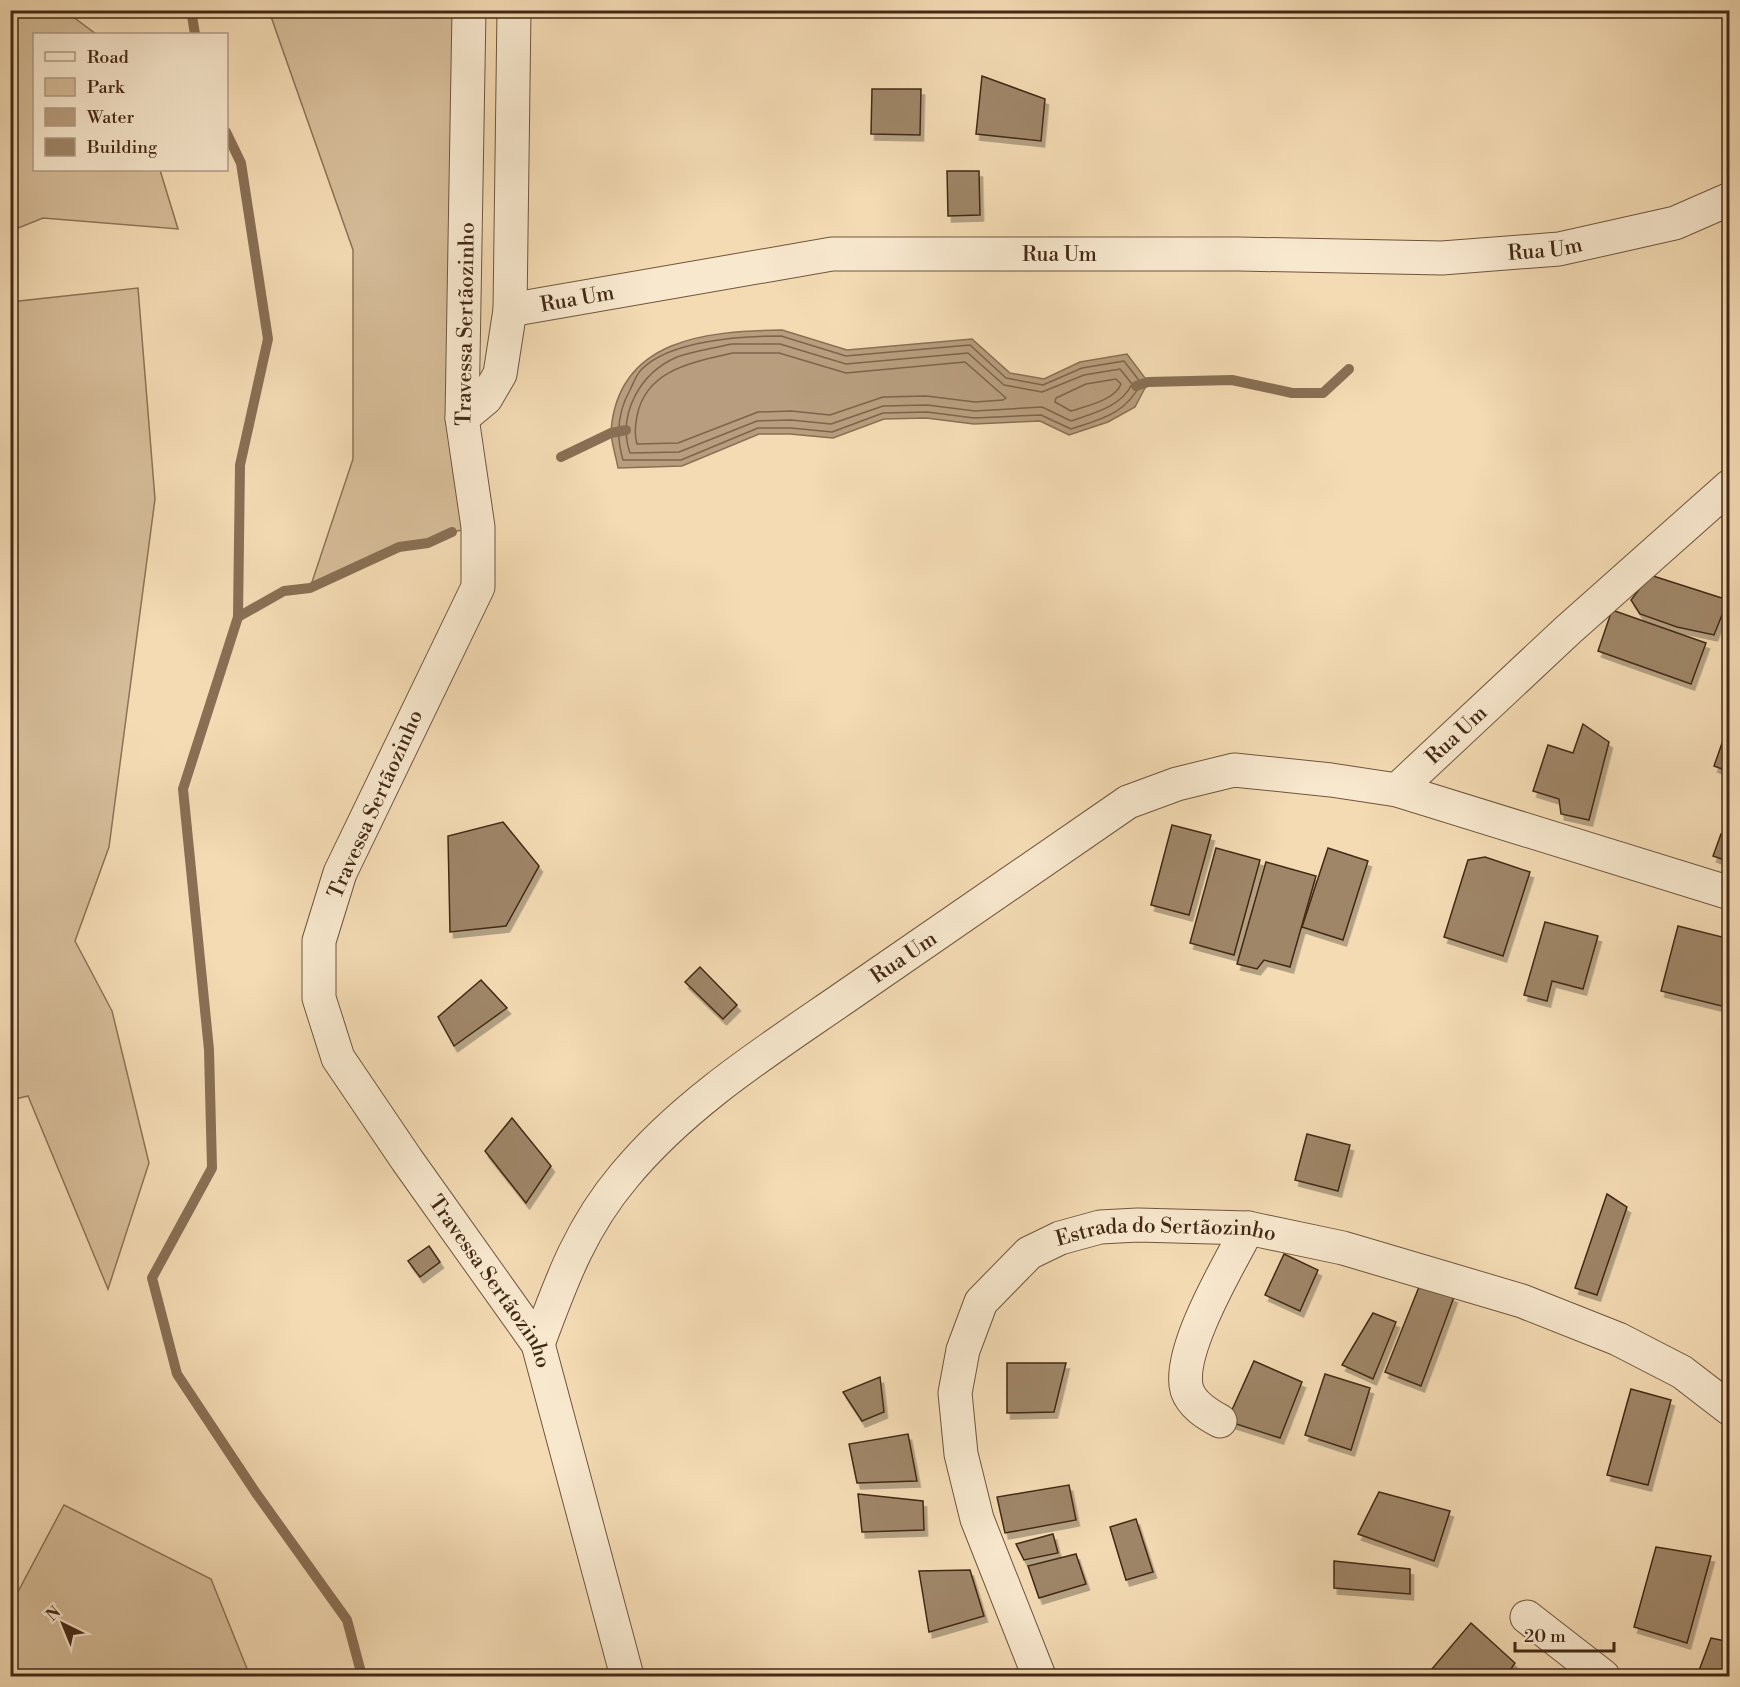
<svg xmlns="http://www.w3.org/2000/svg" width="1740" height="1687" font-family="'Libre Bodoni',serif">
<style>
.green{fill:#d6bd99;stroke:#8c7357;stroke-width:1.5}
.water{fill:#b89e7e;stroke:#896f54;stroke-width:1.5}
.lines{fill:none;stroke-linecap:round;stroke-linejoin:round}
.shore{stroke:#7e644a;stroke-width:1.5}
.stream{stroke:#896f54;stroke-width:10}
.building{fill:#9f8668;stroke:#432915;stroke-width:1.5;filter:url(#shadow)}
.minor-casing{stroke:#6f563d;stroke-width:35}
.minor{stroke:#f8e8ce;stroke-width:33}
.labels{text-anchor:middle;stroke-width:4.5;stroke-linejoin:round;paint-order:stroke}
.street-label{font-size:21px;fill:#432915;stroke:#f8e8ce}
</style>
<defs>
<filter id="shadow"><feDropShadow dx="3.5" dy="6" stdDeviation="0" flood-color="#0004"/></filter>
</defs>
<rect width="100%" height="100%" fill="#f4dbb4"/>
<filter id="stains"><feTurbulence type="fractalNoise" baseFrequency=".00333" numOctaves="4"/><feColorMatrix values="0 0 0 0 .2 0 0 0 0 .09 0 0 0 0 .02 0 0 0 .5 -.17"/></filter>
<radialGradient id="worn" r=".72"><stop offset=".6" stop-color="#630" stop-opacity="0"/><stop offset="1" stop-color="#630" stop-opacity=".3"/></radialGradient>
<!-- green -->
<g class="green">
<polygon points="11,10 65,11 96,34 34,34 34,170 160,170 178,229 43,218 11,231"/>
<polygon points="269,11 469,11 478,527 452,532 428,543 399,547 310,588 353,459 353,250"/>
<polygon points="138,288 155,499 109,847 75,941 112,1011 149,1163 108,1289 28,1096 11,1100 10,302"/>
<polygon points="64,1505 211,1579 250,1676 11,1676 11,1605"/>
</g>
<!-- water -->
<path class="water" d="M782 330 847 350 972 339 1010 373 1044 379 1080 362 1127 354 1148 382 1135 407 1108 422 1069 435 1040 421 974 424 926 418 884 419 833 438 790 434H759L682 466 618 468C616 456 611 442 611 431 618 338 708 331 782 330Z"/>
<g class="lines">
<!-- shore -->
<g class="shore">
<path d="M781 336 846 356 970 345 1006 378 1043 385 1082 368 1124 361 1141 383C1126 414 1101 419 1071 429L1041 415 974 418 927 412 883 413 832 432 791 428H758L681 460H623C616 436 617 413 630 390 633 384 636 375 641 370 669 340 743 336 781 336Z"/>
<path d="M732 344H780L846 364 968 353 1004 385 1042 392 1084 375 1120 369 1132 384C1121 407 1094 413 1071 421L1042 407 975 411 927 405 883 406 831 424 791 420 757 421 679 452 630 453C617 414 640 373 677 357 694 351 714 348 732 344Z"/>
<path d="M733 353H779L846 373 965 362 1006 398 1003 400 975 402 926 396 883 397 830 415 791 411 758 412 678 443 637 444C634 434 635 426 637 416 646 369 694 362 733 353Z"/>
<path d="M1116 379 1121 384C1115 400 1087 406 1071 411L1055 402 1056 398 1086 384Z"/>
</g>
<!-- stream -->
<g class="stream">
<polyline points="191,10 195,34"/>
<polyline points="226,132 241,163 268,339 240,465 238,617 183,789 209,1050 212,1168 152,1278 177,1374 256,1493 347,1620 362,1676"/>
<polyline points="1136,386 1148,382 1232,380 1292,393 1323,393 1349,369"/>
<polyline points="561,457 611,433 626,430"/>
<polyline points="238,617 284,591 310,588 399,547 428,543 452,532"/>
</g>
</g>
<!-- building -->
<g class="building">
<polygon points="982,76 1045,99 1041,141 976,134"/>
<polygon points="872,89 921,89 920,135 871,134"/>
<polygon points="947,171 979,171 980,215 948,216"/>
<polygon points="1650,575 1728,600 1714,635 1677,627 1640,614 1631,600"/>
<polygon points="1612,610 1706,643 1691,684 1598,651"/>
<polygon points="1730,617 1730,637 1723,635"/>
<polygon points="1583,724 1609,742 1589,820 1561,814 1559,799 1533,791 1548,745 1573,753"/>
<polygon points="1726,732 1730,733 1730,772 1714,766"/>
<polygon points="503,822 539,866 506,926 450,932 448,836"/>
<polygon points="1172,825 1211,835 1189,915 1151,905"/>
<polygon points="1721,834 1730,834 1730,862 1713,856"/>
<polygon points="1216,848 1260,860 1234,955 1190,943"/>
<polygon points="1328,848 1368,861 1343,940 1302,927"/>
<polygon points="1485,857 1530,872 1503,956 1444,937 1468,860"/>
<polygon points="1266,862 1316,876 1290,967 1264,960 1257,969 1237,964"/>
<polygon points="1545,922 1598,936 1583,989 1552,981 1547,1001 1524,995"/>
<polygon points="1678,926 1730,939 1730,1008 1661,991"/>
<polygon points="700,967 737,1005 723,1019 685,982"/>
<polygon points="481,980 507,1008 454,1046 438,1017"/>
<polygon points="512,1118 551,1166 526,1203 485,1151"/>
<polygon points="1307,1134 1350,1145 1338,1191 1295,1180"/>
<polygon points="1607,1194 1627,1207 1597,1295 1575,1288"/>
<polygon points="429,1246 440,1262 420,1277 408,1261"/>
<polygon points="1284,1254 1318,1270 1300,1311 1265,1295"/>
<polygon points="1421,1282 1454,1297 1421,1386 1385,1372"/>
<polygon points="1373,1313 1396,1322 1373,1379 1342,1365"/>
<polygon points="1254,1361 1302,1382 1280,1438 1227,1421"/>
<polygon points="1007,1363 1066,1363 1054,1412 1007,1413"/>
<polygon points="1325,1374 1370,1388 1351,1450 1305,1435"/>
<polygon points="880,1377 884,1412 862,1421 843,1392"/>
<polygon points="1631,1389 1671,1400 1648,1485 1607,1475"/>
<polygon points="908,1434 917,1481 857,1483 849,1444"/>
<polygon points="1069,1485 1076,1520 1005,1533 997,1497"/>
<polygon points="1379,1492 1450,1511 1434,1561 1358,1534"/>
<polygon points="858,1494 923,1501 924,1530 862,1532"/>
<polygon points="1136,1519 1153,1572 1126,1580 1110,1527"/>
<polygon points="1053,1534 1058,1553 1024,1560 1016,1544"/>
<polygon points="1656,1547 1711,1556 1687,1643 1634,1627"/>
<polygon points="1076,1554 1086,1584 1039,1598 1028,1566"/>
<polygon points="1334,1561 1410,1569 1410,1594 1334,1588"/>
<polygon points="970,1570 984,1616 929,1632 919,1571"/>
<polygon points="1471,1623 1515,1663 1506,1676 1441,1676 1431,1670"/>
<polygon points="1711,1638 1730,1642 1730,1676 1697,1676"/>
</g>
<g class="lines">
<!-- minor casing -->
<g class="minor-casing">
<g id="minor">
<path id="s1" d="M469 10 462 418 478 527V587L340 873 319 941V998L338 1058 407 1160 538 1344 627 1676"/>
<polyline points="510,310 514,10"/>
<path id="s2" d="M462 418 486 398 500 374 510 310 832 254H1239L1442 258 1559 249 1675 223 1730 199"/>
<path id="s3" d="M1397 790 1568 630 1730 486"/>
<path id="s4" d="M538 1344C561 1282 580 1228 624 1176 685 1102 770 1049 848 995 942 931 1035 866 1128 802L1177 784 1234 770 1331 780 1397 790 1730 893"/>
<path d="M1220 1421C1207 1414 1192 1405 1187 1390 1176 1352 1230 1263 1248 1228"/>
<polyline points="1527,1617 1603,1676"/>
<path id="s5" d="M1039 1676 977 1519 961 1454 955 1393 963 1350 981 1302 1029 1253 1060 1238 1100 1227 1138 1225 1248 1228 1343 1248 1522 1301 1618 1339 1682 1372 1730 1409"/>
</g>
</g>
<!-- minor -->
<use href="#minor" class="minor"/>
</g>
<g class="labels">
<!-- street labels -->
<g class="street-label">
<text dy="7" stroke="none"><textPath href="#s2" startOffset="1164">Rua Um</textPath></text>
<text dy="7" stroke="none"><textPath href="#s2" startOffset="678">Rua Um</textPath></text>
<text dy="7" stroke="none"><textPath href="#s2" startOffset="192">Rua Um</textPath></text>
<text transform="translate(465 324) rotate(-89)" y="7">Travessa Sertãozinho</text>
<text dy="7" stroke="none"><textPath href="#s3" startOffset="81">Rua Um</textPath></text>
<text transform="translate(375 804) rotate(-66)" y="7">Travessa Sertãozinho</text>
<text dy="7" stroke="none"><textPath href="#s4" startOffset="546">Rua Um</textPath></text>
<text dy="7" stroke="none"><textPath href="#s5" startOffset="602">Estrada do Sertãozinho</textPath></text>
<text dy="7" stroke="none"><textPath href="#s1" startOffset="1358">Travessa Sertãozinho</textPath></text>
</g>
</g>
<!-- margin -->
<rect width="1740" height="1687" fill="none" stroke="#f4dbb4" stroke-width="36"/>
<rect x="12" y="12" width="1716" height="1663" fill="none" stroke="#432915" stroke-width="3"/>
<rect x="18" y="18" width="1704" height="1651" fill="none" stroke="#432915" stroke-width="1.5"/>
<!-- legend -->
<rect x="33" y="33" width="195" height="138" fill="#f8e8ce" stroke="#b09c84" stroke-width="1.5"/>
<rect x="45" y="52" width="30" height="9" fill="#f8e8ce" stroke="#b09c84" stroke-width="1.5"/>
<text x="87" y="63" font-size="18" fill="#432915">Road</text>
<rect x="45" y="78" width="30" height="18" fill="#d6bd99" stroke="#b09c84" stroke-width="1.5"/>
<text x="87" y="93" font-size="18" fill="#432915">Park</text>
<rect x="45" y="108" width="30" height="18" fill="#b89e7e" stroke="#b09c84" stroke-width="1.5"/>
<text x="87" y="123" font-size="18" fill="#432915">Water</text>
<rect x="45" y="138" width="30" height="18" fill="#9f8668" stroke="#b09c84" stroke-width="1.5"/>
<text x="87" y="153" font-size="18" fill="#432915">Building</text>
<!-- north arrow -->
<g transform="translate(63 1624) rotate(317)" stroke="#f8e8ce" stroke-width="4.5" paint-order="stroke">
<path d="M0-4.5L10 22L0 15L-10 22Z" fill="#432915"/>
<text y="-9" font-size="16" font-weight="bold" text-anchor="middle" fill="#432915">N</text>
</g>
<!-- scale -->
<path d="M1515 1642v9h99v-9" fill="none" stroke="#432915" stroke-width="3"/>
<text x="1524" y="1642" font-size="18" fill="#432915" stroke="#f8e8ce" stroke-width="4.5" paint-order="stroke">20 m</text>
<rect width="100%" height="100%" filter="url(#stains)"/>
<rect width="100%" height="100%" fill="url(#worn)"/>
</svg>
